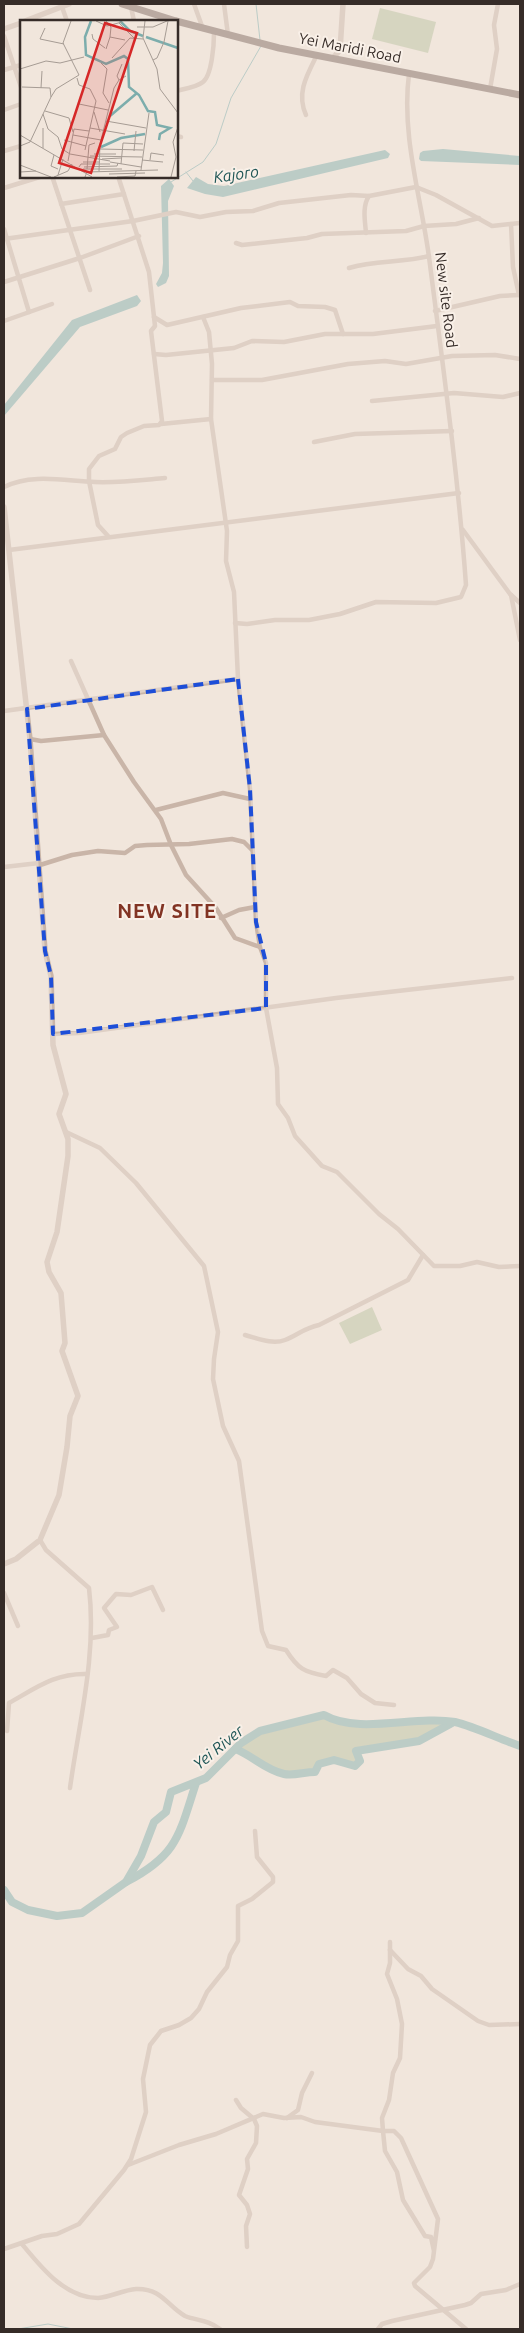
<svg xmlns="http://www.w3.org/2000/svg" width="524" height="2333" font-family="Ubuntu,sans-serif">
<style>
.green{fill:#b6c09d}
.water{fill:#7cadac}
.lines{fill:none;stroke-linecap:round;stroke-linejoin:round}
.stream{stroke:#7cadac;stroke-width:1}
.river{stroke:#7cadac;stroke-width:8}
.minor{stroke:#c9b5a8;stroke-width:4.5}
.tertiary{stroke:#c9b5a8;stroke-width:5.5}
.primary{stroke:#78625a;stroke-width:7}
.marked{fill:none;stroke:#1d4ed8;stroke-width:4;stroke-dasharray:10 6;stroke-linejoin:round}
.labels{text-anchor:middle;stroke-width:4;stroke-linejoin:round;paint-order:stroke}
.street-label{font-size:15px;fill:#362c28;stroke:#f9f0e8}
.water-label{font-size:16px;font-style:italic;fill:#1f5656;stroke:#f9f0e8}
.district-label{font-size:20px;font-weight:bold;letter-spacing:1px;fill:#823424;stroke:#f9f0e8}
.inset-river{fill:none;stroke:#7cadac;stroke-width:2.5}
.inset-road{fill:none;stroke:#a69c94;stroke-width:1}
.view{fill:#d62828;fill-opacity:0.15;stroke:#d62828;stroke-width:2.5}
.inset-edge{fill:none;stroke:#362c28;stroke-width:2.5}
</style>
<rect width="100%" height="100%" fill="#f1e6dc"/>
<!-- green -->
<g class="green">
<polygon points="380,8 436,22 428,53 372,39"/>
<polygon points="372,1307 382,1330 350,1344 339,1323"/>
<path d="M324 1715 332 1720 350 1722H454L419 1741 356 1751 360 1761 355 1766 334 1760 319 1764 315 1772C304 1772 294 1776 284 1774 265 1770 252 1755 235 1749L260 1731Z"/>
</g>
<!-- water -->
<g class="water">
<polygon points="443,149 520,156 520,165 421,161 419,159 420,153 423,151"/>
<polygon points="385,150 390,154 388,158 223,197 205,194 187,188 196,177 208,184 224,186"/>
<polygon points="169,179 174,186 168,201 169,276 166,283 158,287 156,284 162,273 163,263 161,186"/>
<polygon points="137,295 141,301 137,306 80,327 4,416 4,405 72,320"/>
</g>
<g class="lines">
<!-- stream -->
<g class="stream">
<polyline points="256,4 260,40"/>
<polyline points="186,172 193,181"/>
<polyline points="171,182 203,162 216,144 231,98 261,46"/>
<polyline points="18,2329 48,2324 73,2329"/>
</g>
<!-- river -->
<g class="river">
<path d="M235 1749C252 1755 265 1770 284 1774 294 1776 304 1772 315 1772L319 1764 334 1760 355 1766 360 1761 356 1751 419 1741 452 1723"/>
<path d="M126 1882C178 1855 179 1835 196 1783"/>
<path d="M4 1890 12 1902 28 1910 57 1916 82 1913 126 1882 141 1856 154 1822 166 1812 171 1792 206 1778 241 1743 260 1731 324 1715C359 1735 415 1715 455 1722 476 1727 499 1739 520 1746"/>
</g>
<!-- minor -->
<g class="minor">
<polyline points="194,4 203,29"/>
<polyline points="224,4 228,35"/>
<polyline points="62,7 67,21"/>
<polyline points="131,7 134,21"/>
<polyline points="4,36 21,87"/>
<polyline points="4,70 21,65"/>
<polyline points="490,89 497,49 494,25 498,4"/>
<path d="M176 91C184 89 197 87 203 82 212 75 214 44 214 33"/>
<polyline points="4,110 21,104"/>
<path d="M306 115C296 93 307 75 317 55"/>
<polyline points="176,136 181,137"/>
<polyline points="4,151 21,146"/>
<polyline points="52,176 90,290"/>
<polyline points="4,188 43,176"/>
<polyline points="61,204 124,194"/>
<polyline points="511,224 513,267 519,295"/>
<polyline points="4,229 29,312"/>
<path d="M366 233C365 221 362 206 369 196"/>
<polyline points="4,239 133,221 176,212 200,217 226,212 253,211 279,203 351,195 369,196 416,187 436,195 492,226 520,223"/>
<polyline points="236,243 242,245 307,238 322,234 406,231 424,226 456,224 479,218"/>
<path d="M349 268C375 260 402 263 429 256"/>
<polyline points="4,282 80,258 139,236"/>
<polyline points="435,311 500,296 519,295"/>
<polyline points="154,317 167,325 241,308 290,302 298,306 325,307 335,310 343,334"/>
<polyline points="203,317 209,332 212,364 211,419 227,531 226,561 234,592 238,679 250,789 256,922 260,947 266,963 266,1008 277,1068 278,1104 288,1118 295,1136 322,1166 337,1172 379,1214 398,1229 434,1266 460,1266 477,1262 499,1267 520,1266"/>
<polyline points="4,321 52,304"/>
<polyline points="154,354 166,355 234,348 252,341 284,342 325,334 373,334 437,326"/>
<polyline points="212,380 262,380 348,364 385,361 406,364 452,356 495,355 520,359"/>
<polyline points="372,401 454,393 503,397 520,393"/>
<polyline points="161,424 211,419"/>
<polyline points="314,442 355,434 452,431"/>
<path d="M4 487C32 473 65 481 95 482 118 483 142 480 165 478"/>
<polyline points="463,530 510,594 520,603"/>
<polyline points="108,536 98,525 89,481 89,469 99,456 115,449 121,437 127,433 144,426 159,425 162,421 151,331 155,326 149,272 118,176"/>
<polyline points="9,550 459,493"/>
<polyline points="511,595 520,640"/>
<path d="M235 623 247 624 275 620H309L340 614 376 602 436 603 461 597 466 585C458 475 443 366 429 257 421 197 401 135 409 74"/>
<polyline points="71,661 104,735 134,782 161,819 171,845 186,875 216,908 235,938 260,947"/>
<polyline points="4,711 238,679"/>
<polyline points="30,739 41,741 104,735"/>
<polyline points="156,810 223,793 250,799"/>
<polyline points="40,865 72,855 98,851 125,853 135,846 147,845 189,844 232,839 244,842 252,850"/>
<polyline points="4,867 39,863"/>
<polyline points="221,918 239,910 255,907"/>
<polyline points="53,1034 79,1033 336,998 512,978"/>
<path d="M66 1132 100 1148 136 1183 204 1266 218 1332 214 1359 213 1379 223 1426 239 1461 262 1631 268 1646 286 1650C298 1669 304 1672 326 1676L333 1670 347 1678 361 1694 375 1703 394 1705"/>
<path d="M245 1335C257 1338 272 1345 285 1340 298 1335 304 1328 319 1325L408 1280 423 1255"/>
<path d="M40 1540 46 1550 89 1588C97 1655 79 1722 70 1788"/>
<polyline points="4,1593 18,1626"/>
<polyline points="92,1638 108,1635 109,1630 117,1627 104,1608 116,1594 131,1595 152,1587 163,1610"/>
<path d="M7 1731 9 1703C36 1688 55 1673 87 1674"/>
<polyline points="390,1950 408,1969 421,1976 432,1989 478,2021 489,2025 520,2024"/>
<polyline points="236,2100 241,2108 254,2119 257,2126 256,2143 247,2159 248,2169 239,2195 247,2205 250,2214 246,2226 247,2247"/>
<polyline points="287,2118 298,2110 302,2093 312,2073"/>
<polyline points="128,2165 179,2145 216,2134 263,2114 284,2118 301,2117 315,2122 383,2131 382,2118 389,2100 393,2073 400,2058 402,2024 397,1999 387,1974 390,1963 390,1942"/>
<path d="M22 2244C41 2267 65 2298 98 2298 111 2297 123 2290 136 2289 162 2288 167 2306 185 2316 197 2321 207 2319 220 2329"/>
<polyline points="4,2249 42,2236 57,2234 79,2224 124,2170 131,2159 146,2112 143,2079 150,2045 161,2031 179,2025 191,2018 199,2009 207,1992 227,1967 230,1955 238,1941 238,1906 252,1899 273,1882 273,1877 257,1857 255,1831"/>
<polyline points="434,2251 431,2237 425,2236 403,2200 397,2172 385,2151 383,2131 394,2131 401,2138 438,2219 433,2259 430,2267 414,2283 415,2286 466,2329"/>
<polyline points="378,2329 382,2324 392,2321 465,2305 471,2303 481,2294 506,2290 520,2284"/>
</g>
<!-- tertiary -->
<g class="tertiary">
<polyline points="25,21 69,4"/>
<polyline points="4,29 21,23"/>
<polyline points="333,58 340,50 343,4"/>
<polyline points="4,507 30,739 45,951 51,976 53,1045 66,1094 59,1114 68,1139 68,1156 57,1232 47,1262 49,1272 61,1293 65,1343 62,1351 78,1396 70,1416 67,1447 59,1495 40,1540 16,1559 4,1564"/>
</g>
<!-- primary -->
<g class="primary">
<polyline points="122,4 176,21"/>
<polyline points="176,21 279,48 520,95"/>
</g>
</g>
<!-- marked area -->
<path d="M0 0H524V2333H0ZM238 679 250 789 256 922 266 963V1008L53 1034 51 976 45 951 27 709Z" fill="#f1e6dc" fill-opacity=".55" fill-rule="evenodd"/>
<path class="marked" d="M238 679 250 789 256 922 266 963V1008L53 1034 51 976 45 951 27 709Z"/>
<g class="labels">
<!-- street labels -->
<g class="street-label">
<text transform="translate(350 48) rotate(11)" y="5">Yei Maridi Road</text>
<text transform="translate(446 300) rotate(83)" y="5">New site Road</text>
</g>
<!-- water labels -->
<g class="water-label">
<text transform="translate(236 174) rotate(-8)" y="6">Kajoro</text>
<text transform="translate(218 1747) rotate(-39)" y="6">Yei River</text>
</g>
<!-- district labels -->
<g class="district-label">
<text x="167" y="918">NEW SITE</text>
</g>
</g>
<!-- overview -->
<g transform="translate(20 20)">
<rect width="158" height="158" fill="#f1e6dc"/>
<path class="inset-river" d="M71 1 65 17 66 35 86 44 104 36 108 39 109 67 119 75 128 91 135 92 137 105 150 108 140 114 139 120M100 1 110 11 123 16M126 17 158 28M90 96 117 73M81 127 101 118 125 114"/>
<path class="inset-road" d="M76 1 87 6 102 2M86 1 91 7 90 17M125 1 123 18 137 49 140 69 158 93M99 3 114 18M117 7H133L147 1M25 8 20 19 44 24M72 14 73 19 85 28M86 29 90 17 105 20M92 38 110 18 123 19M133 40 137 38 144 22 148 1M81 43 87 49 83 73 89 83M0 49 26 41 40 43 64 37M57 58 59 65 70 69 76 81 65 130M99 60 97 56 102 44M21 68 22 51M31 77 36 69 59 55 43 23 51 1M59 84 88 90M25 91 49 98 53 112M74 92 80 112M23 94 28 109 38 117 42 129 50 134 90 141M86 101 126 108M23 108V128M70 108 105 114M0 115 72 157M53 115 81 120M44 120 66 126M0 126 10 122 31 77 30 68 2 67M80 129 123 130M114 131 116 111M74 134H96M34 135 31 146 38 149M70 136 122 137M82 139 101 138M122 140 143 142M130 140 131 133 144 135M48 141 54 109 69 111M63 142H80M90 142 121 147M101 144 103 123 123 124M0 145 31 157M59 147 61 144H90M64 147 97 146 98 143M63 149H102M67 149 69 125 75 123M121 150 129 93M79 151 80 124 94 68 99 60 106 56M0 152 16 151M89 154 125 153M38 155 43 139M34 157 48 151 52 144M65 157 67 152 138 150M97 157 115 156 116 151M151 157 156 137 153 122 158 107"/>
<path class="view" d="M85 3 117 13 71 153 39 143Z"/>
<rect width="158" height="158" class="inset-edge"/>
</g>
<!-- border -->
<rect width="524" height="2333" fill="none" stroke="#362c28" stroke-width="10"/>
</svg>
